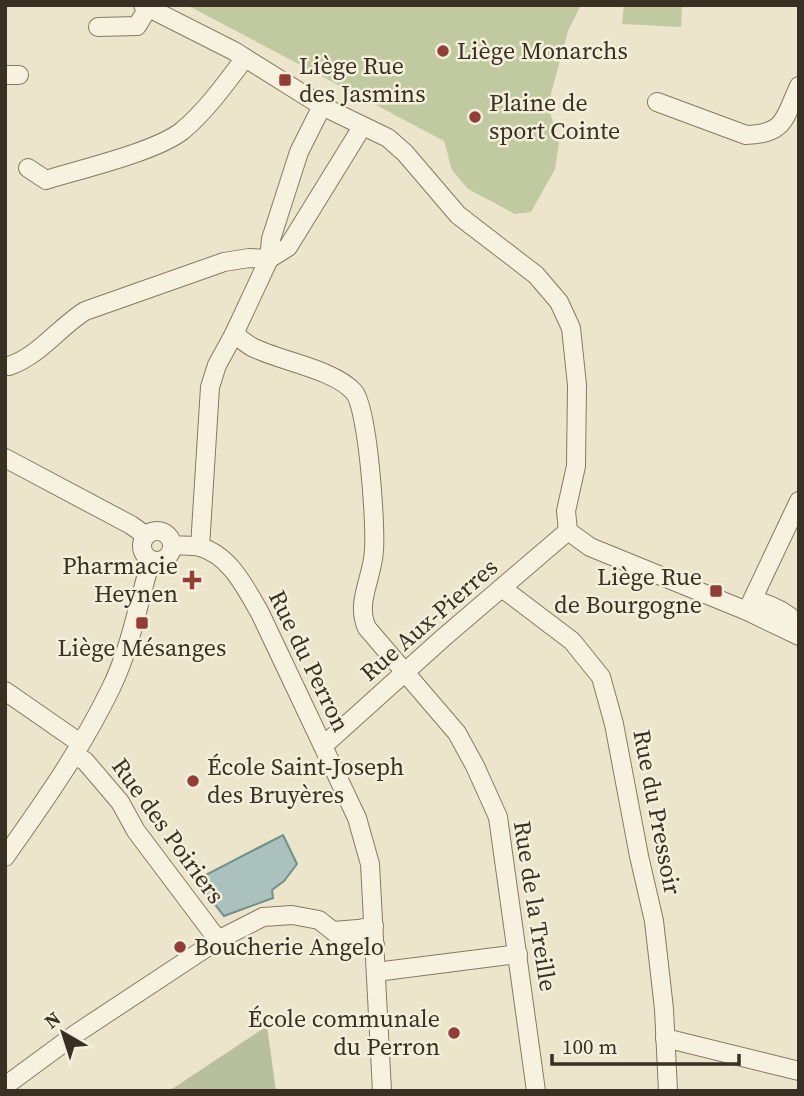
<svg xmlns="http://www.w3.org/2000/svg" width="804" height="1096" font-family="'Source Serif 4',serif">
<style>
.green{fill:#c0c9a0}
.cemetery{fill:#b8bf9e}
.water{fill:#abc1bd;stroke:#728f8b;stroke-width:2}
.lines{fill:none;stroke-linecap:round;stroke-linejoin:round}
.minor-casing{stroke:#877961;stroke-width:20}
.minor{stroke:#f7f2df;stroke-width:18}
.poi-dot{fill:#913f36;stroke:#f4efdb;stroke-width:2.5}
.labels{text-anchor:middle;stroke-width:5;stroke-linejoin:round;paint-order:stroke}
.poi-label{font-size:24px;fill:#393023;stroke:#f4efdb;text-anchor:start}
.street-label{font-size:24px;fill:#393023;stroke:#f4efdb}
</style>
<rect width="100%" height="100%" fill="#ece5cc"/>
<!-- green -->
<g class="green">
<polygon points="187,5 581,5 568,31 548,105 559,143 555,169 531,212 515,214 468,189 452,170 444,141"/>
<polygon points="624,5 682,5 681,27 622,24"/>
</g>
<!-- cemetery -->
<polygon class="cemetery" points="267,1026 276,1091 169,1091"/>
<!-- water -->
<polygon class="water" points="283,835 297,864 284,881 272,890 273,898 224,916 196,880"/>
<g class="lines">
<!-- minor casing -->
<g class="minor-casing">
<g id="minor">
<polyline points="143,5 234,51 322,106 388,138 405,153 458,215 536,275 559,302 571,328 577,385 576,466 566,511 568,531 590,547 747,611 799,636"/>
<polyline points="98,27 137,26 148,8"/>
<polyline points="5,75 19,75"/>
<path d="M657 102 746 135C786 134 784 118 799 86"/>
<path d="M28 168 46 180C81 169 155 152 182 131 206 111 226 83 245 58"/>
<polyline points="269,259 288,247 362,127"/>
<path d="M234 334C240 338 245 343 252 347 279 361 334 369 354 392 368 408 376 525 374 550 373 577 355 603 367 628L457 733 475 766 498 817 536 1091"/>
<path d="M9 366C39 356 58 328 85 311L224 262 249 258 269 259"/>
<polyline points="5,458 131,525 145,535"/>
<circle cx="157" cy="546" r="15"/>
<path d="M172 545C181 546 192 545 200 547 230 555 246 589 260 613L357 818 370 864 382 1091"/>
<polyline points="200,547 210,387 217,365 234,334 269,259 271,239 299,152 322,106"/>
<polyline points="502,588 572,641 601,677 614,724 639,856 654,921 664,1009 668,1091"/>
<path d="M753 600C770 604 787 612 799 625"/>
<polyline points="747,611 799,501"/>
<polyline points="5,691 80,743"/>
<polyline points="323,746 443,638 568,531"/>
<polyline points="74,755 85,761 120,802 136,831 218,940"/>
<path d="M5 857C44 802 82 748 111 688 131 647 138 603 151 560"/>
<polyline points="333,931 358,929 374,926"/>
<polyline points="376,972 518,954"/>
<polyline points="665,1038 799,1071"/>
<polyline points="5,1086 77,1033 218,940 263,917 292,915 319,920 348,943 375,945"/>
</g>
</g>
<!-- minor -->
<use href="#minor" class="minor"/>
</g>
<!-- markers -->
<g class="poi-dot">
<circle cx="443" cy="51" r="7"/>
<rect x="278" y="73" width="14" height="14" rx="3.5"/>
<circle cx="475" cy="117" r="7"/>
<path d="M188.5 569.5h7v7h7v7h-7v7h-7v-7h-7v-7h7z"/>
<rect x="709" y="584" width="14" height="14" rx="3.5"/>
<rect x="135" y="616" width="14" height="14" rx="3.5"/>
<circle cx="193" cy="781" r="7"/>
<circle cx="180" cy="947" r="7"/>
<circle cx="454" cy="1033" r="7"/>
</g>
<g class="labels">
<!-- poi labels -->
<g class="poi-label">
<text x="457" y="59">Liège Monarchs</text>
<text x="299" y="74">Liège Rue<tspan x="299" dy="28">des Jasmins</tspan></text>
<text x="489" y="111">Plaine de<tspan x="489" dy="28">sport Cointe</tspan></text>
<text x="178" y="574" text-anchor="end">Pharmacie<tspan x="178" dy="28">Heynen</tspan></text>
<text x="702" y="585" text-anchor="end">Liège Rue<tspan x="702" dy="28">de Bourgogne</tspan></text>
<text x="142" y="656" text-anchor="middle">Liège Mésanges</text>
<text x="207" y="775">École Saint-Joseph<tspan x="207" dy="28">des Bruyères</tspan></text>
<text x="194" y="955">Boucherie Angelo</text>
<text x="440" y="1027" text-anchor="end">École communale<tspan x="440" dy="28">du Perron</tspan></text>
</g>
<!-- street labels -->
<g class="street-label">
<text transform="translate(429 620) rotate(-41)" y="8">Rue Aux-Pierres</text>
<text transform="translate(309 661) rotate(64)" y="8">Rue du Perron</text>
<text transform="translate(657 812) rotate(79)" y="8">Rue du Pressoir</text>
<text transform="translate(168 831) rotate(54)" y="8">Rue des Poiriers</text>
<text transform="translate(535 906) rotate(81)" y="8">Rue de la Treille</text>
</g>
</g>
<!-- border -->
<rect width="804" height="1096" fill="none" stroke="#393023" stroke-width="14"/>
<!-- north arrow -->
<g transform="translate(63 1033) rotate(321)" stroke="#f4efdb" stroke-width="5" paint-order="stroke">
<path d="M0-5L12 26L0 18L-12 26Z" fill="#393023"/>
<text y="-10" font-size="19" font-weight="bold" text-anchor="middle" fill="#393023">N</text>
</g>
<!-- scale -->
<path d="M552 1054v10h187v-10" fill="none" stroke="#393023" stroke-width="3.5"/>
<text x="562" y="1054" font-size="21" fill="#393023" stroke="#f4efdb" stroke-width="5" paint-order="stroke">100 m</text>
</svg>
